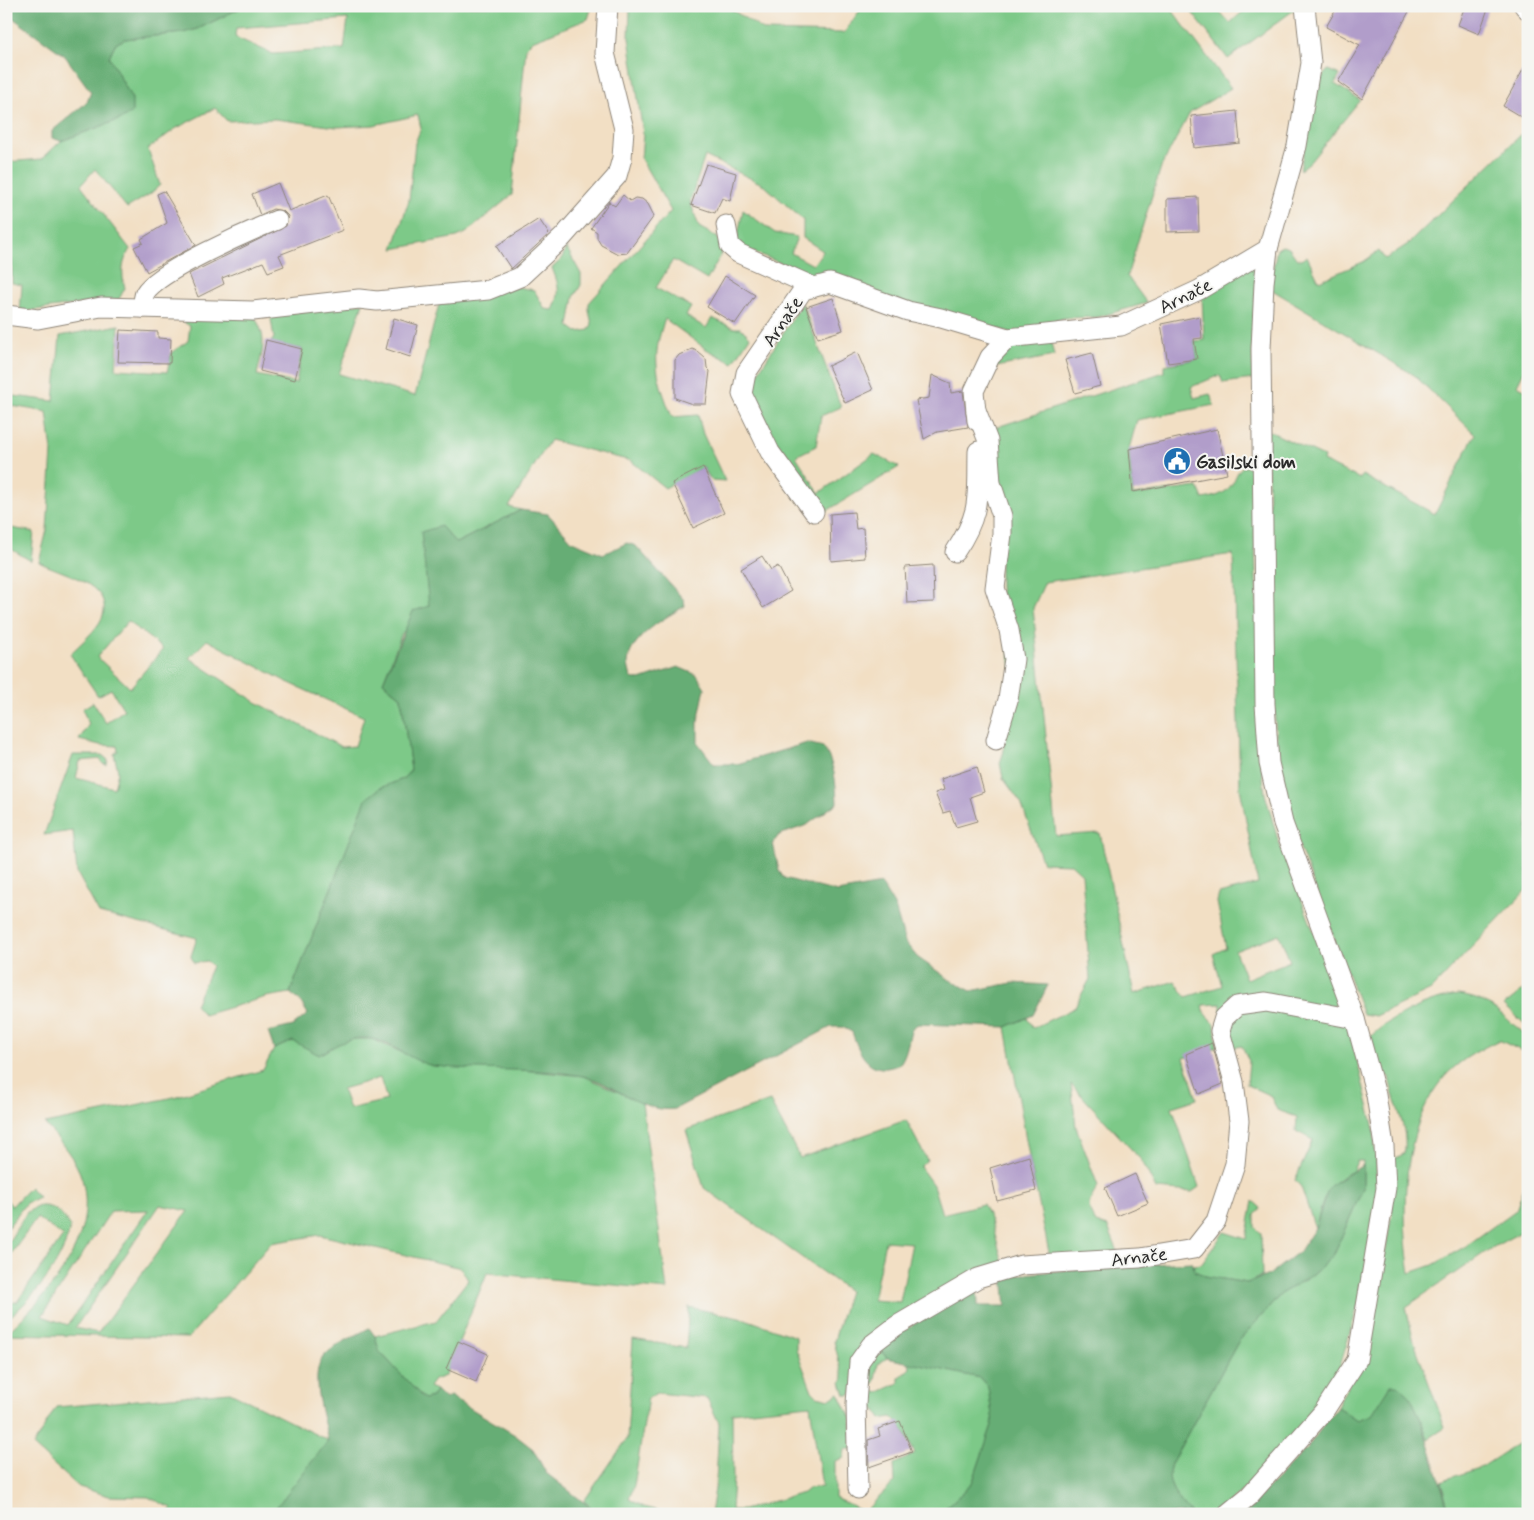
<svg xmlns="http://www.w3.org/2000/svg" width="1534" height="1520" font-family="Mynerve,sans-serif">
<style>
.green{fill:#7dc988;stroke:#547a5a;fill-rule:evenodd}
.forest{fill:#66ad74;stroke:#486c50}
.building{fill:#b19dca}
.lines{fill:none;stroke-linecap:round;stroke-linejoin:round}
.minor-casing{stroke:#8e8578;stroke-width:21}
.minor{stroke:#fff;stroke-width:19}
.labels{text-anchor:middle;stroke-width:4;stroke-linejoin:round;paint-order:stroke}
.street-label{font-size:19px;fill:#2b2b2b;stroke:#f6f6f2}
.poi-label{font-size:19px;font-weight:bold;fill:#2b2b2b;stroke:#f6f6f2;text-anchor:start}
</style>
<rect width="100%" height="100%" fill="#f6f6f2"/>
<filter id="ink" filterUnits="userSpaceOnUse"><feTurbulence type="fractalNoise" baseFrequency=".02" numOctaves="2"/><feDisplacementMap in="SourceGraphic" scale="10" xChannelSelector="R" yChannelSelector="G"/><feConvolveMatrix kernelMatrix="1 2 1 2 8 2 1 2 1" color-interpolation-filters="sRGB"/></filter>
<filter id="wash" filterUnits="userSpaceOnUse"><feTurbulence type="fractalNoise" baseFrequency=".0096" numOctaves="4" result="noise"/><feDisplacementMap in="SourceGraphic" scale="20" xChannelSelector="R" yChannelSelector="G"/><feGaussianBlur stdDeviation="1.12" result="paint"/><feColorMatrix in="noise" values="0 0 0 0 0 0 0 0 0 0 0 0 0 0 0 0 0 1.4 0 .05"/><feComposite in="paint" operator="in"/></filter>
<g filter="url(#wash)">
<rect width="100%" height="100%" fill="#f2dfc4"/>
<!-- green -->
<g class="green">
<path d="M244 6H592L588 19 532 41 526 47 512 195 466 233 457 237 393 249 409 200 415 143 421 128 418 115 374 125 337 127 275 119 227 121 215 108 175 129 148 149 160 185 150 194 127 208 95 169 81 185 130 249C122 262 121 273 125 288L119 299 20 312 22 285 12 283V260H6V162L42 159 61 141 123 118 132 99 109 57 115 44 125 39 183 33 198 29ZM348 19 344 49 273 54 235 37 236 28Z"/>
<path d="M630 6H726L765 31 844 33 863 6H1169L1231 88 1190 113 1161 167 1127 276 1147 303 1098 317 1064 318 1016 334 810 275 736 245 743 210 775 233 797 237 791 253 813 265 823 251 803 238V220L764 185 705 156 690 201 699 227 717 237 724 249 707 280 673 260 656 288 691 307 686 316 706 328 712 318 734 328H741L750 337 733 363 706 349 665 319C650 359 657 378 672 417L698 415 703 434 725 481 711 480 703 467 665 488 631 461 550 440 509 507 521 510 456 543 429 606 402 633 383 682 401 697 411 770 403 779 380 788 366 800 290 993 266 997 204 1015 195 1005 212 966 207 961 194 963 191 956 197 938 99 913 77 873 73 831 44 835 73 755H102L108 760 107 765 103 764 100 759 80 761 76 778 114 788 118 771 114 754 118 751 117 746 100 745 79 740 89 724 82 709 93 702 106 723 124 710 111 689 98 696 70 654C80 644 96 631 102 618 116 584 59 573 39 562L47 530 52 451 47 412 6 405V395L54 401 60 336 119 325 116 369 167 372 172 352 188 341 190 326 185 323V315H253C269 337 262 351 257 375L296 383 302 349 271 342 274 338 271 319 279 314 363 303 339 374 415 396 439 304 518 287 534 290 545 309 553 310C561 293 559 285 552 268L562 259 566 247 581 274V285L574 297 569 326 577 332 589 330 592 324 589 311V303L671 211 641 159 643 134 629 38ZM128 621 163 649 130 688 97 657ZM207 640 285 681 364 717 355 746 342 747 256 702 189 658Z"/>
<polygon points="1187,6 1215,6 1230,23 1249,6 1298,7 1228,59"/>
<polygon points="1328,70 1340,75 1335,84 1360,100 1310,162 1300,170 1316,84"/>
<polygon points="1528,128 1528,363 1517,385 1528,391 1528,888 1431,990 1376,1016 1363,1014 1288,817 1279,774 1275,722 1267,430 1324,457 1323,461 1360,479 1362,475 1435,514 1475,434 1414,375 1269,288 1277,249 1282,246 1289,248 1296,258 1301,260 1307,256 1319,281 1363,262 1379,251 1385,259 1408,244"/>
<path d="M1253 264 1257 271 1252 334 1253 379 1223 383 1220 375 1191 387 1194 398 1210 394 1214 405 1137 420 1129 449 1133 495 1198 487 1203 499C1214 497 1225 495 1232 484 1236 478 1236 473 1242 467H1253L1261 761 1265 794 1278 840 1339 996 1337 1003 1327 1008 1221 1011V1004L1203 1005 1205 1014 1215 1024 1217 1047 1184 1058 1197 1099 1172 1107 1199 1187 1192 1192 1156 1189 1142 1161 1071 1084 1076 1127 1098 1186C1089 1203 1085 1205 1096 1223L1108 1227 1120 1257 1051 1262 1029 1156 1006 1027 1027 1018 1033 1028 1074 1008 1090 979 1082 874 1071 864 1043 863 1021 803 1003 778 1000 763 1004 751 1003 740 1014 691 1000 587V492L991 429 1164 372V365L1197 359 1194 341 1204 340 1202 297ZM1233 554 1240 788 1258 884 1219 894 1217 902 1226 948 1213 954 1222 986 1186 997 1175 981 1134 994 1100 833 1056 836 1033 608 1045 582ZM1279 934 1290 961 1246 979 1235 951Z"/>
<path d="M802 303 841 407 821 416 816 446 796 456 819 493 874 454 899 467 825 512C807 490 749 420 749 393 749 389 753 383 754 379Z"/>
<polygon points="1051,342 1054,356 991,368 1012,346"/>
<polygon points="6,527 34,532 31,561 6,546"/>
<polygon points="1528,986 1528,1027 1504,1005"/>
<path d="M1458 995C1495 1000 1500 1016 1528 1036V1054L1499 1040C1481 1049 1463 1058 1448 1073 1402 1120 1400 1212 1410 1273L1433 1265 1466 1246 1516 1210 1528 1177V1228L1490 1249 1406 1307 1414 1342 1445 1428 1428 1439 1420 1417 1391 1386 1372 1415 1357 1420 1337 1407 1363 1355 1375 1316 1392 1212 1393 1159 1404 1154C1410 1129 1392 1101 1389 1076H1378L1370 1037C1390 1017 1430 999 1458 995Z"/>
<path d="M1255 1007 1347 1020 1374 1129 1378 1193 1360 1299 1338 1373 1322 1404 1243 1490 1217 1514H1191C1178 1498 1164 1485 1171 1464L1238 1342 1282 1293 1311 1276 1333 1256 1363 1188V1161H1357L1353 1171C1324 1184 1324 1200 1315 1228L1301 1187 1295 1180 1313 1140 1296 1131 1297 1117 1277 1110 1271 1096 1247 1085 1249 1061 1242 1046 1231 1048 1227 1040 1235 1015Z"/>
<path d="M347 1039H372L432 1066 511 1069 584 1076 642 1103 667 1290 487 1273 445 1376 434 1380 429 1387 436 1390 432 1397 424 1399 379 1351 375 1336 436 1321 468 1280 461 1268 320 1235 271 1243 188 1338 6 1334C47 1296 99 1240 82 1179 76 1159 59 1140 45 1124L174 1097 263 1070 274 1049 293 1041 319 1054ZM380 1078 387 1100 349 1109 342 1089ZM160 1205 188 1211 98 1333 75 1328ZM148 1210 68 1325 42 1316 111 1211Z"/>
<path d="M770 1101 800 1158 906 1120 927 1160 920 1167 933 1185 942 1214 983 1204 991 1221 1003 1263 871 1339 851 1395H845L841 1382 843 1378 834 1341 849 1291 704 1188 686 1130ZM885 1241 912 1243 900 1302 873 1300Z"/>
<polygon points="30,1187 39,1197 26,1203 6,1230 6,1199 12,1206"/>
<polygon points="1253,1201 1261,1208 1255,1215 1255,1227 1261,1233 1262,1276 1247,1283 1205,1276 1195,1271 1192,1265 1201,1264 1224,1232 1246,1239"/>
<path d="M39 1206C55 1205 62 1214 70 1227 63 1263 35 1297 6 1320V1303L17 1302 63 1236 37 1218 6 1261V1246L27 1212Z"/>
<path d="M689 1307 748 1320 796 1337V1349L812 1391 817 1396 830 1399 839 1393 851 1418 852 1449H845L844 1458 835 1461V1498L864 1512 895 1482 894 1464 915 1454 902 1427 892 1417 881 1419C858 1384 858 1383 878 1347L887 1358 878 1364 875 1380 870 1388 877 1393 899 1383V1378L910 1368 909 1361 980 1378 988 1387 993 1422 972 1484 939 1514H711L716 1482 719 1423 707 1398 657 1393 648 1398 634 1486 629 1499 644 1507 673 1514H599L584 1501 627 1439 633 1339 686 1348ZM810 1405 822 1487 809 1488 803 1493 743 1510H731L733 1479 732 1413Z"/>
<polygon points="230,1392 329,1441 271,1514 169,1514 172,1508 148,1497 109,1496 79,1487 33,1446 56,1407"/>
<polygon points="1528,1437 1528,1514 1450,1514 1441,1481 1482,1467"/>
</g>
<!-- forest -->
<g class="forest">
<polygon points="6,6 244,6 198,29 183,33 125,39 115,44 109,57 132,99 132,112 124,118 61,141 52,138 52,131 87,102 91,92 65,56 13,18 6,18"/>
<path d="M521 510 548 514 572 541 603 554 627 543 636 546 684 600 685 606C665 618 631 636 628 662 628 667 630 673 631 678L640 680 678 667 697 675 705 688 698 722V743L714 764H737L807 743 823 747C835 764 836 782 837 803L807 825 779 835 773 843 779 871 784 878 837 892 881 884 895 907 905 942 917 957 950 980 971 991 1012 983 1048 985 1033 1015 1006 1027 918 1024 912 1028C909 1038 907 1053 901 1062 898 1066 892 1067 887 1068 865 1070 858 1049 852 1032L842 1027H831L675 1109C642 1114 613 1082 583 1076 534 1067 484 1072 435 1066 415 1064 393 1043 372 1039 352 1035 336 1045 319 1055L293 1041 274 1049 268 1032 293 1026 308 1014 300 1001 290 993 366 799 380 788 403 779 411 770 401 697 383 682 413 611 429 606 421 532 441 526 456 543Z"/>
<path d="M1363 1165V1188L1333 1256 1311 1276 1282 1293 1238 1342 1171 1464C1164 1485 1178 1498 1191 1514H939L972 1484 993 1422 988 1387 980 1378 887 1358 878 1347 977 1284 978 1306H1006L1003 1276 1111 1266 1192 1262 1195 1271 1205 1276 1247 1283 1269 1275 1300 1251 1315 1228 1328 1189 1332 1184Z"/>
<path d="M369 1328 375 1336 379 1351 424 1399 432 1397 436 1390 445 1399 450 1396 515 1435 533 1449 546 1473 599 1514H271L328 1441C324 1419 307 1372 325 1355 337 1343 354 1337 369 1328Z"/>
<polygon points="1391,1385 1398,1385 1410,1396 1420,1417 1450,1514 1243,1514 1307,1448 1337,1407 1357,1420 1372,1415"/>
</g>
<g id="blocks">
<!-- building -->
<g class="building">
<polygon points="1338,6 1412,6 1362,99 1338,82 1360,45 1326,27"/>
<polygon points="1465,6 1489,6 1479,34 1458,25"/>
<polygon points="1528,61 1528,121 1503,106"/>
<polygon points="1237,111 1240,143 1194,148 1191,116"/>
<polygon points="706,164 736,173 730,201 722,198 715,213 691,205"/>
<polygon points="278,183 289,211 328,195 343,230 279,255 284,266 268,272 263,262 222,278 224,284 198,297 189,274 286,226 288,216 283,211 273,209 260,215 252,194"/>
<polygon points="164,191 196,245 147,272 134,247 143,243 141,239 167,223 157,194"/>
<polygon points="623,195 630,201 635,198 642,199 648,204 654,216 627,253 618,254 601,245 597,238 597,232 591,228 609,202 615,206"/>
<polygon points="1198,197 1199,231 1167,232 1167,199"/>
<polygon points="539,219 549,234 511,269 496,246"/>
<polygon points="725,276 755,295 735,324 707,307"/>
<polygon points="833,298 843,330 818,338 806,307"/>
<polygon points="1200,316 1202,338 1194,339 1197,359 1168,363 1161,324"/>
<polygon points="394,318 418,325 410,357 386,349"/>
<polygon points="120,330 158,332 158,338 171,339 170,363 118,362"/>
<polygon points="266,340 302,349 295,380 260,371"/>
<polygon points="692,349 697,351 706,359 707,368 710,371 706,404 692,404 675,398 675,360 679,355"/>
<polygon points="857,352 873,390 845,403 828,366"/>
<polygon points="1092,353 1100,386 1075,393 1065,360"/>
<polygon points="932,375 950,383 951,393 963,391 968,427 937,432 924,439 916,400 929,398"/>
<polygon points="1217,429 1227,474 1133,492 1129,449"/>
<polygon points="703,467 724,513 693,528 672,483"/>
<polygon points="854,512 856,529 863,528 865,558 831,561 830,514"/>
<polygon points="762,556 771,570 778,566 791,591 763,608 741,569"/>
<polygon points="933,565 934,602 907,603 905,567"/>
<polygon points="977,767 984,792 970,797 977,821 956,827 950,811 943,813 935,793 944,790 941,779"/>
<polygon points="1212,1043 1223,1084 1199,1094 1186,1054"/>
<polygon points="1029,1156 1036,1191 997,1201 990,1168"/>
<polygon points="1135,1174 1148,1203 1117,1216 1105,1188"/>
<polygon points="458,1341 488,1354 476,1382 446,1369"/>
<polygon points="900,1421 912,1452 869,1467 868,1440 880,1436 878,1429"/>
</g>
</g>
</g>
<g filter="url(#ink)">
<use href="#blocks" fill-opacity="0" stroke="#8e8578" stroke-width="1"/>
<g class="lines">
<!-- minor casing -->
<g class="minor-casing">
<g id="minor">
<polyline points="1524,6 1528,10"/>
<polyline points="726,225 730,246 738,253 814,287"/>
<path d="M143 308C143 304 143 297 145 293 158 271 250 231 277 220"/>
<polyline points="6,315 38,319 101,307 253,311 359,299 377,301 488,290 520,277 562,238 617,176 622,158 624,129 605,53 608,6"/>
<polyline points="976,410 988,441 991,483 1002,516 1002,534 995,588 1009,630 1014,659 1008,700 996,740"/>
<polyline points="977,421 974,391 990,357 1008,338"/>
<polyline points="814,512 770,452 742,394 746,373 803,290 830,283 908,311 941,318 1008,338 1121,326 1199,290 1268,249"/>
<path d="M955 552C982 512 977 496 978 451"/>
<polyline points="858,1489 856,1404 859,1362 871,1345 896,1326 978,1278 1021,1265 1140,1258 1194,1249 1216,1221 1235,1164 1239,1121 1234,1082 1220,1031 1224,1018 1237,1006 1266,1002 1355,1019"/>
<polyline points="1227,1514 1249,1496 1324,1411 1357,1360 1386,1188 1384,1146 1376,1095 1355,1019 1283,823 1269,763 1265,704 1261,349 1264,283 1268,249 1297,146 1311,63 1305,6"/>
</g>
</g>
<!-- minor -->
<use href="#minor" class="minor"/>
</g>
</g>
<!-- icons -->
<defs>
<g id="civic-disc" transform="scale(1.4375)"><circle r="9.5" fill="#1f6fb2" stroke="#f6f6f2"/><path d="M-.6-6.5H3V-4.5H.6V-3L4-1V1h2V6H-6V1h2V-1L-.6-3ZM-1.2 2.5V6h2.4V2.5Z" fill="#fff"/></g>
</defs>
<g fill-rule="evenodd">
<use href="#civic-disc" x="1177" y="461"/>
</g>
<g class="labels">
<!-- street labels -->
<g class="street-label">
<text transform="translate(1185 295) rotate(-27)" y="7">Arnače</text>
<text transform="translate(782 321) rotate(-56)" y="7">Arnače</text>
<text transform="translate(1139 1256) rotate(-7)" y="7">Arnače</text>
</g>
<!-- poi labels -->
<g class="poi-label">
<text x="1196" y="468">Gasilski dom</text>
</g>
</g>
<!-- margin -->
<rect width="1534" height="1520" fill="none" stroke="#f6f6f2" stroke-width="25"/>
</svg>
